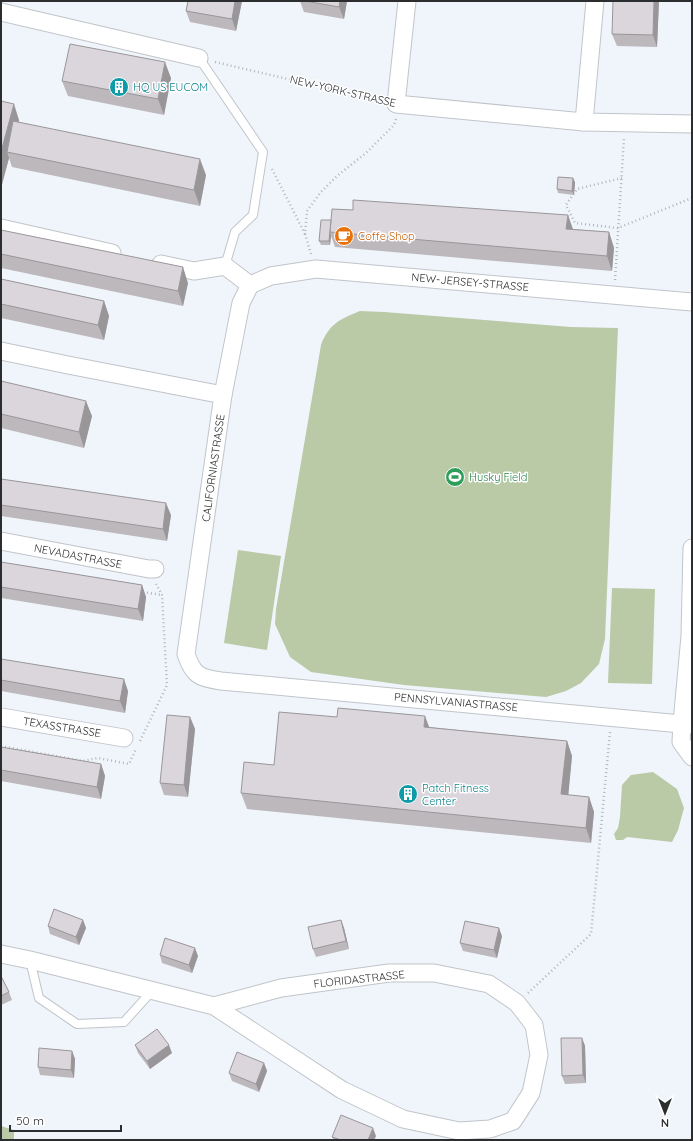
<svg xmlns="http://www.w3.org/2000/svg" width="693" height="1141" font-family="Quicksand,sans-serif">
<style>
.green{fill:#bac9a6}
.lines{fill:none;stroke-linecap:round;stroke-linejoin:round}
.lane-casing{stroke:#c0c5ca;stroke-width:10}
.street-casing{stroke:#c0c5ca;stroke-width:19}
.path{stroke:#b2b6ba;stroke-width:2.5;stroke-dasharray:1 3;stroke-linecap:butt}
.lane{stroke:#fff;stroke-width:8}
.street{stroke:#fff;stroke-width:17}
.wall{fill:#bcb8bc}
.shaded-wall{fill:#999699}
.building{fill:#dbd6db;stroke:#999699}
.labels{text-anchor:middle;stroke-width:3;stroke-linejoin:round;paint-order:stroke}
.culture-label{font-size:11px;fill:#0d838f;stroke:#fff;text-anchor:start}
.street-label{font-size:11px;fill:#2c2d2f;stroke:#fff}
.food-label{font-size:11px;fill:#c56008;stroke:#fff;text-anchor:start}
.leisure-label{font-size:11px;fill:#27864d;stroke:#fff;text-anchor:start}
</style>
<rect width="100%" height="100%" fill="#f0f5fb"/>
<!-- green -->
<g class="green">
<path d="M360 311 384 312 571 327 618 328 605 639 599 664 581 683 566 691 546 697 404 685 311 672 290 657 275 624 276 609 321 345C329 324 340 319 360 311Z"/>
<polygon points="238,550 281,556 267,650 224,643"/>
<polygon points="612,588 655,589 652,684 608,683"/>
<polygon points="653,772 677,789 684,808 678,830 672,842 627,837 623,840 616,840 614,834 618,828 620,817 622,785 631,775"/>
<polygon points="1,1126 14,1130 14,1140 1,1140"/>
</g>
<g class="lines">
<!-- lane casing -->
<g class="lane-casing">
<g id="lane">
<polyline points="199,58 263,152 253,215 235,232 225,266"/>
<polyline points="30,960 39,998 77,1024 124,1022 152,991"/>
</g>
</g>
<!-- street casing -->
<g class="street-casing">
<g id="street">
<polyline points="407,1 396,104 584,122 692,124"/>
<polyline points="1,12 199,58"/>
<polyline points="584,122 595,1"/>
<polyline points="1,228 112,253"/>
<polyline points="161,264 194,271 225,266 250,285"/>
<path d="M250 285 241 303 223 395 186 654C193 675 199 678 221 681L692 725"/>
<polyline points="250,285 271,276 316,269 692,302"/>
<polyline points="1,351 68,365 223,395"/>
<polyline points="1,541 149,569 155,569"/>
<polyline points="692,548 690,636 682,723 681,742 692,757"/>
<polyline points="1,717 124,738"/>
<polyline points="1,954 30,960 214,1006 342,1090 403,1119 459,1131 490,1129 513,1121 531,1093 539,1055 534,1025 517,1003 489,984 434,973 389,973 281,988 214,1006"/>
</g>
</g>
<!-- path -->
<g class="path">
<polyline points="215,62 382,101"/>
<polyline points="272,169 305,234"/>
<polyline points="622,178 577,189 566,205 575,223 618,228 692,198"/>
<polyline points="311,254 305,234 307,211 321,192 337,176 366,153 394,125 396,119"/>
<polyline points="615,280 624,138"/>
<polyline points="143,592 162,595"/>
<polyline points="140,741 167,685 162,595 156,584"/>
<polyline points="1,746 83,761 98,758 129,764 136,749"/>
<polyline points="528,993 591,934 610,732"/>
</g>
<!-- lane -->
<use href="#lane" class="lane"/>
<!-- street -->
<use href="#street" class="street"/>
</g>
<!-- wall -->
<g class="wall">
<polygon points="188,1 242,1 236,31 190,22 186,11"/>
<polygon points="300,1 347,1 344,19 304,12"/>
<polygon points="659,1 657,47 617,46 612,34"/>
<polygon points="171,78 164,115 68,96 62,81"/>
<polygon points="1,101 19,120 19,122 206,175 200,206 12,167 9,158 1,188"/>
<polygon points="575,182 574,195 558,193 557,189"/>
<polygon points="353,210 568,215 573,229 609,232 614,248 612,271 335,247 331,236 330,245 321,245 319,241 331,220"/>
<polygon points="1,230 188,283 183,306 1,268"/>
<polygon points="1,279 104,301 109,316 104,340 1,318"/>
<polygon points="1,381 92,416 84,448 1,428"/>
<polygon points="1,479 171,515 167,541 1,516"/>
<polygon points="1,562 142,585 146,597 143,621 1,598"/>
<polygon points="1,659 128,691 125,713 1,691"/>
<polygon points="190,717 195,729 188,797 164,795 160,783"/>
<polygon points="429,727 567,741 572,756 568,795 589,797 594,812 591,843 247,809 241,793 274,765"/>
<polygon points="1,747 101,764 105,776 101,799 1,781"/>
<polygon points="83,920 86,928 79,945 50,934 48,926"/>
<polygon points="341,920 344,928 349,949 316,957 313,949"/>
<polygon points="502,936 497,958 463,951 460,943"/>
<polygon points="160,955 198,956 192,973 162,963"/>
<polygon points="1,976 9,992 12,1000 1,1005"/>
<polygon points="582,1038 585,1046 586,1083 565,1084 562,1076"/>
<polygon points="135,1045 172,1053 150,1069 138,1053"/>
<polygon points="72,1051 75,1059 74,1078 40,1075 38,1067"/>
<polygon points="264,1063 267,1071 259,1092 232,1081 229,1073"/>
<polygon points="376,1136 374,1140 334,1140 332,1137"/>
</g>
<!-- shaded-wall -->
<g class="shaded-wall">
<polygon points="235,1 242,1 236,31 232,19"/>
<polygon points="340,1 347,1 344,19 339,7"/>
<polygon points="654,1 659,1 657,47 653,35"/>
<polygon points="165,62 171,78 164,115 158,99"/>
<polygon points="14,104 19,120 11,153 7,152 9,158 1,188 1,152"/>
<polygon points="200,159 206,175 200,206 194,190"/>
<polygon points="573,178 575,182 574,195 572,191"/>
<polygon points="568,215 573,230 566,229"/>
<polygon points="330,232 331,236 330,245 329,241"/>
<polygon points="609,232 614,248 612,271 607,256"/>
<polygon points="183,267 188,283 183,306 178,291"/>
<polygon points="104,301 109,316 104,340 98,325"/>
<polygon points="86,401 92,416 84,448 79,432"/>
<polygon points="166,503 171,515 167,541 163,529"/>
<polygon points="142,585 146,597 143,621 138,609"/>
<polygon points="124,679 128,691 125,713 120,701"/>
<polygon points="425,716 431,732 424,727"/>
<polygon points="190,717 195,729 188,797 184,785"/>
<polygon points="567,741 572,756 567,809 561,794"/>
<polygon points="101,764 105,776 101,799 97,787"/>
<polygon points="589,797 594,812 591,843 586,828"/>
<polygon points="83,920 86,928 79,945 76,937"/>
<polygon points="341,920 344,928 349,949 346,941"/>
<polygon points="499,928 502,936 497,958 494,950"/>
<polygon points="195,948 198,956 192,973 189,965"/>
<polygon points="582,1038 585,1046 586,1083 583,1075"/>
<polygon points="169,1045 172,1053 150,1069 147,1061"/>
<polygon points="72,1051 75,1059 74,1078 71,1070"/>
<polygon points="264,1063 267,1071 259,1092 256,1084"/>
<polygon points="373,1128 376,1136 374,1140 368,1140"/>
</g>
<!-- building -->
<g class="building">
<polygon points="188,1 235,1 232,19 186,11"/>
<polygon points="305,1 340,1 339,7"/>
<polygon points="613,1 654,1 653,35 612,34"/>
<polygon points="70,44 165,62 158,99 62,81"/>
<polygon points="1,101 14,104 1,152"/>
<polygon points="13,121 200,159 194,190 7,152"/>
<polygon points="558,177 573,178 572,191 557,189"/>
<polygon points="353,200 568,215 566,229 609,232 607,256 330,232 332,209 353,210"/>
<polygon points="321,220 331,220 329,241 319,241"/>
<polygon points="1,230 183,267 178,291 1,254"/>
<polygon points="1,279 104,301 98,325 1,304"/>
<polygon points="1,381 86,401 79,432 1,414"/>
<polygon points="1,479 166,503 163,529 1,505"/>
<polygon points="1,562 142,585 138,609 1,587"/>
<polygon points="1,659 124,679 120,701 1,680"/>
<polygon points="338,708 425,716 424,727 567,741 561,794 589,797 586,828 241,793 244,762 274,765 279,712 337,717"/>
<polygon points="167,715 190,717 184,785 160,783"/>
<polygon points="1,747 101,764 97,787 1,770"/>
<polygon points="54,909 83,920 76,937 48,926"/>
<polygon points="341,920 346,941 313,949 308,927"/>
<polygon points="465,921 499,928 494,950 460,943"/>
<polygon points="165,938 195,948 189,965 160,955"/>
<polygon points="1,976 9,992 1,996"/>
<polygon points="157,1029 169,1045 147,1061 135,1045"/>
<polygon points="561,1038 582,1038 583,1075 562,1076"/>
<polygon points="39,1048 72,1051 71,1070 38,1067"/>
<polygon points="237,1052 264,1063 256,1084 229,1073"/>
<polygon points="341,1115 373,1128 368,1140 341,1140 332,1137"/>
</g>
<!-- icons -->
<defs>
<g id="building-disc" transform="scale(1)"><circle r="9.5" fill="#0f9aa8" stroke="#fff"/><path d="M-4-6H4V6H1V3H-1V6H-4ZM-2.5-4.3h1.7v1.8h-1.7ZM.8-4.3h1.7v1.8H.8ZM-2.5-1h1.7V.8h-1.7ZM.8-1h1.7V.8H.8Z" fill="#fff"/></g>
<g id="cafe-disc" transform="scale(1)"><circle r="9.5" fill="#e8710a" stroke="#fff"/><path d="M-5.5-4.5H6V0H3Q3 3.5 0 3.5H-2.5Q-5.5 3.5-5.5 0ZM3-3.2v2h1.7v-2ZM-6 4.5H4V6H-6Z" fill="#fff"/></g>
<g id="stadium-disc" transform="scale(1)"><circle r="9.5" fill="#2e9e5b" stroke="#fff"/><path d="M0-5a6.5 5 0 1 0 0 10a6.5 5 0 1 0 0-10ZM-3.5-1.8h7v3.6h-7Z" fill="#fff"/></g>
</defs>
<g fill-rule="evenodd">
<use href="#building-disc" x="119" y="87"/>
<use href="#cafe-disc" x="344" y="236"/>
<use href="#stadium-disc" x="455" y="477"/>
<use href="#building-disc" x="408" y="794"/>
</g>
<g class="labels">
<!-- culture labels -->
<g class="culture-label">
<text x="133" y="91">HQ US EUCOM</text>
<text x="422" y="792">Patch Fitness<tspan x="422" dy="13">Center</tspan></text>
</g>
<!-- street labels -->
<g class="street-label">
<text transform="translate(343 91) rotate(13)" y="4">NEW-YORK-STRASSE</text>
<text transform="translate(470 282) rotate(5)" y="4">NEW-JERSEY-STRASSE</text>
<text transform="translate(213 468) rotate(-82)" y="4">CALIFORNIASTRASSE</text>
<text transform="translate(78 556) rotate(11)" y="4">NEVADASTRASSE</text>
<text transform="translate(456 702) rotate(5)" y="4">PENNSYLVANIASTRASSE</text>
<text transform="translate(62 727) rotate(9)" y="4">TEXASSTRASSE</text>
<text transform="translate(359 979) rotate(-6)" y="4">FLORIDASTRASSE</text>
</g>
<!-- food labels -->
<g class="food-label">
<text x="358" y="240">Coffe Shop</text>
</g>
<!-- leisure labels -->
<g class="leisure-label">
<text x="469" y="481">Husky Field</text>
</g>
</g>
<!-- border -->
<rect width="693" height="1141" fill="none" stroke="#2c2d2f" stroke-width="4"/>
<!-- north arrow -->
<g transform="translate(665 1113) rotate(180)" stroke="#ffffff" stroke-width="3" paint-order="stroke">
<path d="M0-3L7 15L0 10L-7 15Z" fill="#2c2d2f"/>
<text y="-6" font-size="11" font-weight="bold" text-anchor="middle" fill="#2c2d2f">N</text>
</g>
<!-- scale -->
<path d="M10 1125v6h111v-6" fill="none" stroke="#2c2d2f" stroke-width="2"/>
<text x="16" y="1125" font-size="12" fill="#2c2d2f" stroke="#ffffff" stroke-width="3" paint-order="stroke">50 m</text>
</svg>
